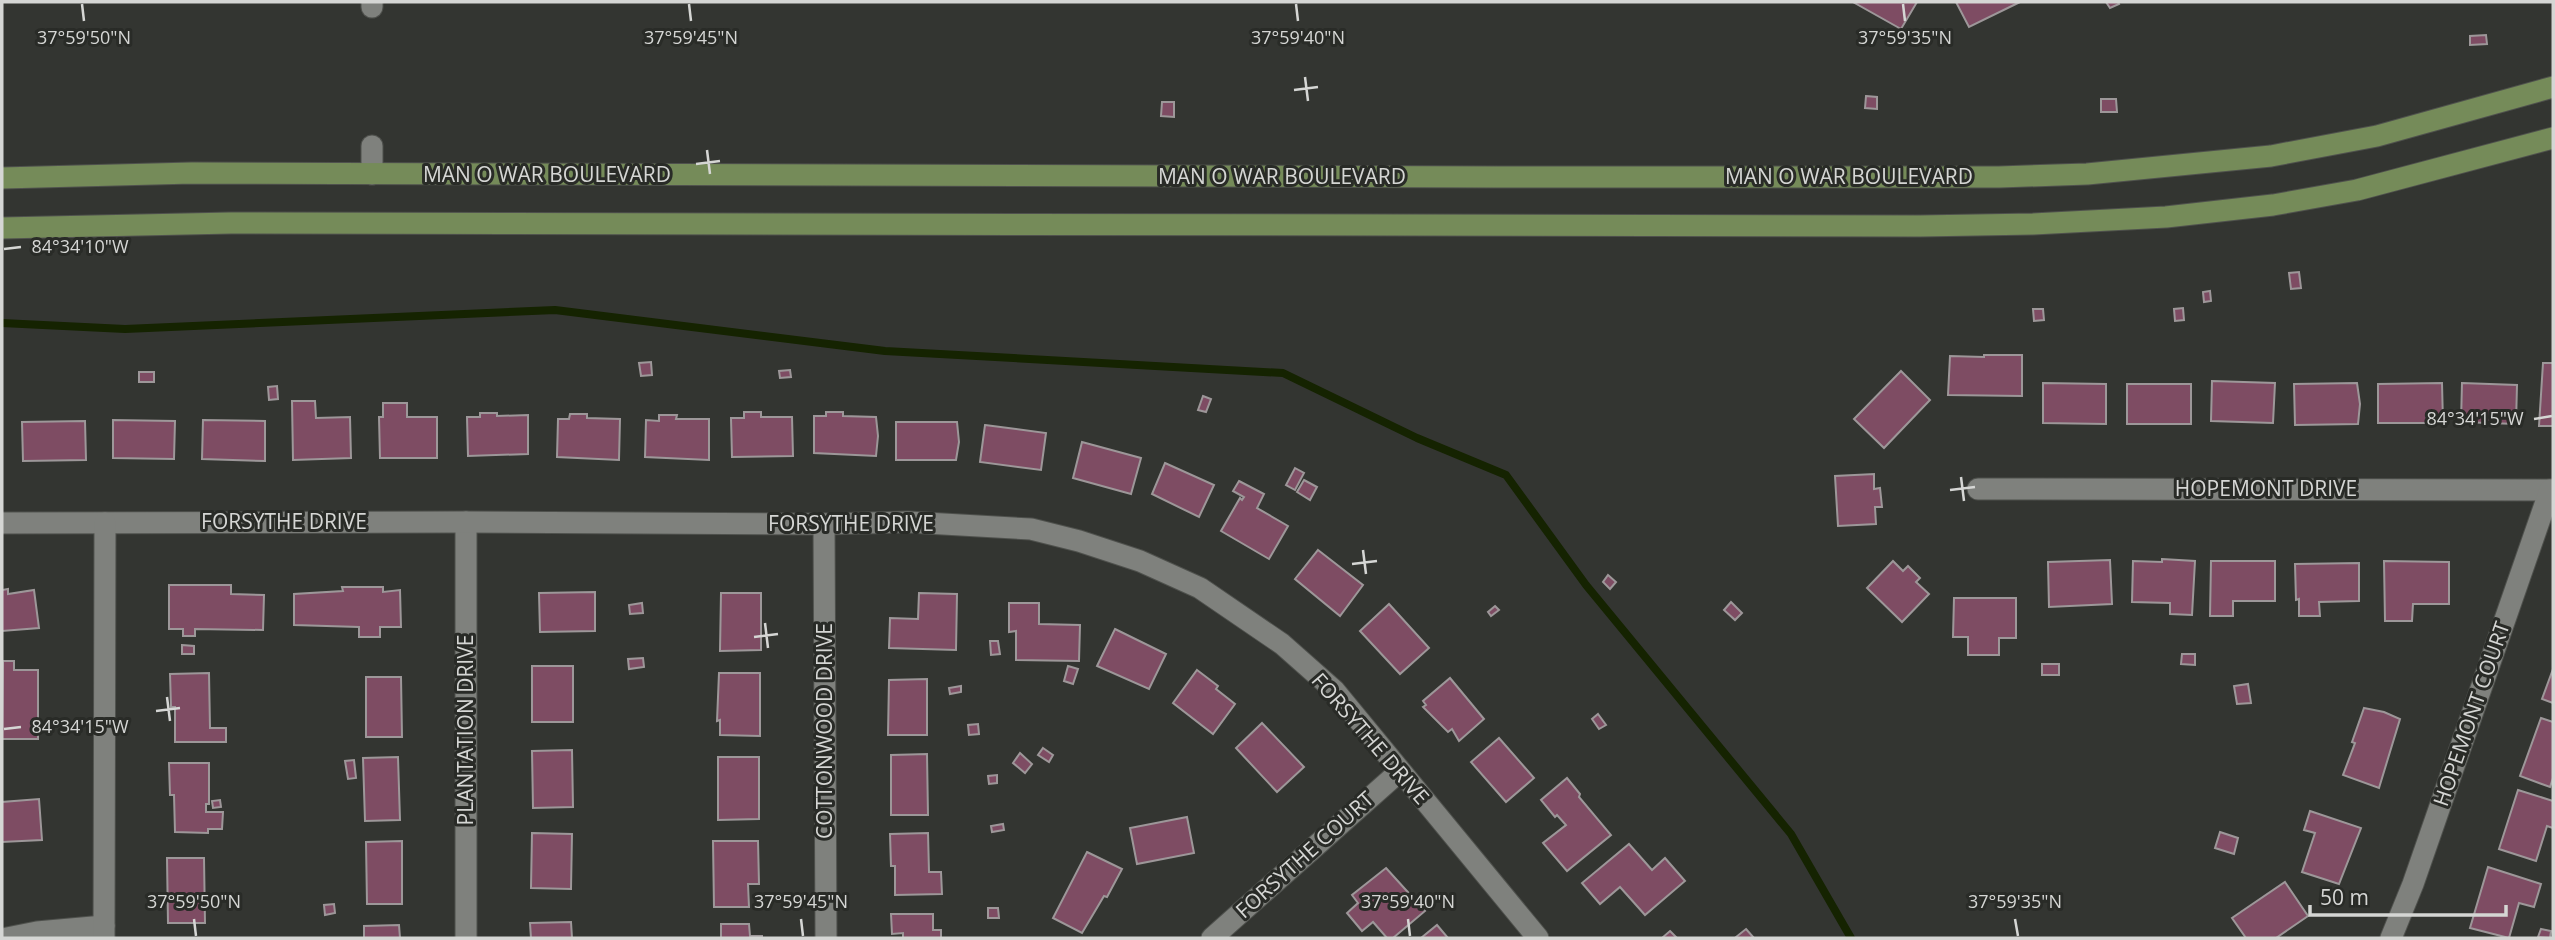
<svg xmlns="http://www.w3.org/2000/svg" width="2555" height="940" font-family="'Open Sans',sans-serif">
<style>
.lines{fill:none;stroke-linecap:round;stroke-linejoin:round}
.stream{stroke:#152301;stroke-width:8}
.building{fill:#7e4c63;stroke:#9d9799;stroke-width:2}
.minor-casing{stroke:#4f514d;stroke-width:23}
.major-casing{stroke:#4f514d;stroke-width:23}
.minor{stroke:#7f817d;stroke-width:21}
.major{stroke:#758b59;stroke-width:21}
.ticks{fill:none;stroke:#d5d6d4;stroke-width:2.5}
.labels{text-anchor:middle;stroke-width:6;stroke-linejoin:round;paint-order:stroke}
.street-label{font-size:21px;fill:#d5d6d4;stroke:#292b27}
.ticks-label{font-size:18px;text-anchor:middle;fill:#d5d6d4;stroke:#292b27;stroke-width:6;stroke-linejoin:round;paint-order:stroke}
</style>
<rect width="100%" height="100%" fill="#333531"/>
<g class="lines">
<!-- stream -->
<polyline class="stream" points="2,323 125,329 555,310 885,351 1283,373 1417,438 1506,475 1586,585 1791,834 1851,938"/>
</g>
<!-- building -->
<g class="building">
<polygon points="1853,2 1917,2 1901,29"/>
<polygon points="1956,2 2020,2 1969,27"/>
<polygon points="2106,2 2118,2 2119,4 2110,8"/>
<polygon points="2486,35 2487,44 2470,45 2470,36"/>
<polygon points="1866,96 1877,97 1877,109 1865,108"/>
<polygon points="2101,99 2116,99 2117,112 2101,112"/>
<polygon points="1162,102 1174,102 1174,117 1161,116"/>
<polygon points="2299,272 2301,288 2291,289 2289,273"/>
<polygon points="2210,291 2211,301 2204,302 2203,292"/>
<polygon points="2183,308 2184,320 2175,321 2174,309"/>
<polygon points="2033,309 2043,309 2044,320 2034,321"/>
<polygon points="1984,355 2022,355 2022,396 1948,395 1950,356 1984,357"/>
<polygon points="651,362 652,375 641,376 639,363"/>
<polygon points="2543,363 2553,363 2553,426 2539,426"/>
<polygon points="790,370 791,377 780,378 779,371"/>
<polygon points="1901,371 1930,400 1884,448 1854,419"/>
<rect x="139" y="372" width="15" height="10"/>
<polygon points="2212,381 2275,383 2273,423 2211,421"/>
<polygon points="2043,383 2106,384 2106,424 2043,423"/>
<polygon points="2357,383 2360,404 2358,424 2295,425 2294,384"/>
<polygon points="2442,383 2443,423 2378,423 2378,384"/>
<polygon points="2462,383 2517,385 2516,424 2461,422"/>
<rect x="2127" y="384" width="64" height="40"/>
<polygon points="277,386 278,399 269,400 268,387"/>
<polygon points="1203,396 1211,399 1206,412 1198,410"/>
<polygon points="292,401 315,401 316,418 350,417 351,458 293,460"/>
<polygon points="383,403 407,403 407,417 437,417 437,458 380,458 379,417 383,417"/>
<polygon points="744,412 761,412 761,417 792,417 793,456 732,457 731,418 744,418"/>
<polygon points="826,412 843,412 843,416 876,417 878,436 876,456 814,453 814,416 826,416"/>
<polygon points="480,413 497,413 497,416 528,415 528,454 468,456 467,417 480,417"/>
<polygon points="570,414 587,414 587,418 620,419 619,460 557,457 558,419 569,419"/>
<polygon points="659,415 677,415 676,419 709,419 709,460 645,457 646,420 659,421"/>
<polygon points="113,420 175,421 174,459 113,458"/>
<polygon points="203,420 265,421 265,461 202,459"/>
<polygon points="85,421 86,460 23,461 22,422"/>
<polygon points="896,422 957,422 959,442 956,460 896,460"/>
<polygon points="985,425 1046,433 1041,470 980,462"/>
<polygon points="1082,442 1141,458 1131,494 1073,478"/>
<polygon points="1165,463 1214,485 1199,517 1152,494"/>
<polygon points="1295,468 1304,473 1295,490 1286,485"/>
<polygon points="1874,474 1874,489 1880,488 1882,507 1875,507 1876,524 1838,526 1835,476"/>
<polygon points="1304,480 1317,487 1310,500 1297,492"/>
<polygon points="1239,481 1264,494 1257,508 1288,526 1269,559 1221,531 1240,498 1242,500 1244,497 1233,491"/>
<polygon points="1318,550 1363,585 1340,616 1295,579"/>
<polygon points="2162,559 2195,561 2192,615 2170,614 2170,603 2132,602 2133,561 2162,562"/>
<polygon points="2110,560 2112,604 2049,607 2048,562"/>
<polygon points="1893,561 1903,571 1908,566 1920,578 1916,582 1929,594 1902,622 1867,588"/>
<polygon points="2211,561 2275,561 2275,601 2233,601 2233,616 2210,616"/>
<polygon points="2384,561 2449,562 2449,604 2413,604 2412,621 2385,621"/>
<polygon points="2359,563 2359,601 2319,602 2320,616 2299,616 2299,599 2296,600 2295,564"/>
<polygon points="1608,575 1616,582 1610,589 1603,582"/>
<polygon points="169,585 231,585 231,594 264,595 263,630 195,629 195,636 183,636 183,629 169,629"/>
<polygon points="342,587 383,587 383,592 400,590 401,627 380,627 380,637 359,637 359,627 294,625 294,594 343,591"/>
<polygon points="8,589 8,594 34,590 39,628 2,631 2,590"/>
<polygon points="595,592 595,631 540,632 539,593"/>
<polygon points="721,593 761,593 761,650 720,651"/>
<polygon points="919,593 957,594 956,650 889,648 890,618 918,619"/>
<polygon points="1954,598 2016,598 2016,638 1999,638 1999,655 1968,655 1968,637 1953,637"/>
<polygon points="1731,602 1742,613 1735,620 1724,610"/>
<polygon points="642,603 643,613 630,614 629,605"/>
<polygon points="1009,603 1039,603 1039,624 1080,625 1079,661 1016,660 1016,631 1009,632"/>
<polygon points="1389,604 1429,648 1400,674 1360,631"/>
<polygon points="1495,606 1499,610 1491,616 1488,612"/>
<polygon points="1115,629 1166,654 1149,689 1097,666"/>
<polygon points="990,641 998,641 1000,654 991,655"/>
<polygon points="182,645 194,646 194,654 182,654"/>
<polygon points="2182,654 2195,654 2195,665 2181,664"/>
<polygon points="643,658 644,667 629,669 628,659"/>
<polygon points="3,661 14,661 14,670 38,670 38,739 2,739"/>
<rect x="2042" y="664" width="17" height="11"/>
<rect x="532" y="666" width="41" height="56"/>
<polygon points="1068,666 1078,669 1073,684 1064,681"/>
<polygon points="2553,669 2553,703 2542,699"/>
<polygon points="1197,670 1218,686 1216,689 1235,704 1213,734 1173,703"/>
<polygon points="209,673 210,728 226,728 226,742 175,742 175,707 171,707 170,674"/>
<polygon points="719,673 760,673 760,736 720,735 720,720 717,721"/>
<polygon points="366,677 401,677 402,737 366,737"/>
<polygon points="1450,678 1484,719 1459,741 1452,729 1448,732 1423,707 1426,705 1423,701"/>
<polygon points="927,679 927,735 888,735 889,680"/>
<polygon points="2248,684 2251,703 2237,704 2234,686"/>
<polygon points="961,686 961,692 950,694 949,688"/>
<polygon points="2364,708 2384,712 2400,719 2379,788 2343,775 2355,743 2352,742"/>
<polygon points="1598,714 1606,725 1599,729 1592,719"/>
<polygon points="2541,718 2553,722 2553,778 2550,787 2520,776"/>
<polygon points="1262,723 1304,767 1277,792 1236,748"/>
<polygon points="978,724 979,734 969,735 968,725"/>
<polygon points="1499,738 1534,778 1506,802 1471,762"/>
<polygon points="1043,748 1053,755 1049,762 1038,755"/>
<polygon points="572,750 573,807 533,808 532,751"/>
<polygon points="1020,753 1032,764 1025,773 1013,763"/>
<polygon points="927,754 928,815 891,815 891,755"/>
<polygon points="398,757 400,820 365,821 363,758"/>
<polygon points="718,757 759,757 759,819 718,820"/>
<polygon points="354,760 356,778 348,779 345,761"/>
<polygon points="169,763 209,763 209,804 206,804 206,812 223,812 222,829 208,829 208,833 175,832 174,795 170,795"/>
<polygon points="997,775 997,783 989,784 988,776"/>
<polygon points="1567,778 1580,794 1579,797 1611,835 1567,871 1543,843 1566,825 1557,815 1555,817 1541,800"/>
<polygon points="2518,790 2553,801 2553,828 2547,826 2536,861 2499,849"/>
<polygon points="39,799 42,840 2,842 2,802"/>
<polygon points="220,800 221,807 213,808 212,801"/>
<polygon points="2310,811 2361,828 2339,884 2302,872 2315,833 2304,830"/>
<polygon points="1187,817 1194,853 1137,864 1130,828"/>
<polygon points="1003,824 1004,830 992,832 991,826"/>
<polygon points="2220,832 2238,838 2234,854 2215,848"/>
<polygon points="532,833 572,834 571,889 531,888"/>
<polygon points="928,833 929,872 941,872 942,894 895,895 895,866 891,866 890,834"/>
<polygon points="402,841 402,904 367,904 366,842"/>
<polygon points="713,841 758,841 759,884 748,884 749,907 714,907"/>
<polygon points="1629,844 1652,870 1665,858 1685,881 1645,915 1620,887 1600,904 1582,883"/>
<polygon points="1087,852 1122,869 1107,897 1104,896 1082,933 1053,918"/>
<polygon points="167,858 204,858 205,923 168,923"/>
<polygon points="2488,867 2541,884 2534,907 2519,903 2509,938 2470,928"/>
<polygon points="1386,868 1425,911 1393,938 1387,938 1373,922 1362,931 1347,913 1358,903 1352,895"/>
<polygon points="2285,882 2308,916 2276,938 2246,938 2232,918"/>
<polygon points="334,904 335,913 325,915 324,905"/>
<polygon points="988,908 998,908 999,918 988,918"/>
<polygon points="891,914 933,914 933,930 941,930 941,938 903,938 903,933 892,934"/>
<polygon points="571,922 572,938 531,938 530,923"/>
<polygon points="721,924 749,924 750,936 762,936 762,938 721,938"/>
<polygon points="399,925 400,938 364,938 364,926"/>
<polygon points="1437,925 1448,938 1421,938"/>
<polygon points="1746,929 1754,938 1737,938 1736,937"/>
<polygon points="2541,929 2551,931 2550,938 2538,937"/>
<polygon points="1670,931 1677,938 1662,938"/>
</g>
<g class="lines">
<!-- minor casing -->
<g class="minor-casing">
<g id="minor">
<polyline points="372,7 372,2"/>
<polyline points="372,174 372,146"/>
<polyline points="1978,489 2553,490"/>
<polyline points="466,522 466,938"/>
<polyline points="2,523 466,522 824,524 908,522 1031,529 1079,541 1140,561 1200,588 1282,644 1334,690 1538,938"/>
<polyline points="824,524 826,938"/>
<polyline points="7,938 37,932 104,926"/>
<polyline points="104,938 105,523"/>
<polyline points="1212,938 1399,772"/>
<polyline points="2391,938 2413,884 2550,490"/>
</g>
</g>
<!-- major casing -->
<g class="major-casing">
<g id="major">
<polyline points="2,178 192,173 1497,177 1999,177 2087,174 2271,156 2377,136 2553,87"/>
<polyline points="2,228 231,223 1920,226 2033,224 2166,217 2273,205 2357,190 2553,138"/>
</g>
</g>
<!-- minor -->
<use href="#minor" class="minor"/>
<!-- major -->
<use href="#major" class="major"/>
</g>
<!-- ticks -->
<path class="ticks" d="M82 4 84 21M689 4 691 21M1296 4 1298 21M1903 4 1905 21M1305 77 1308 101M1294 90 1318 87M707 150 710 174M696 164 720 161M4 249 21 247M2534 419 2552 416M1961 477 1964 501M1950 490 1975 487M1363 550 1366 574M1352 564 1377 561M765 623 768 648M754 637 778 634M167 697 170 721M156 711 180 708M4 729 21 727M194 919 196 936M801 919 803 936M1408 919 1410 936M2015 919 2018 936"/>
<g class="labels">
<!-- street labels -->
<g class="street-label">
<text x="547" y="182">MAN O WAR BOULEVARD</text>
<text x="1282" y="184">MAN O WAR BOULEVARD</text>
<text x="1849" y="184">MAN O WAR BOULEVARD</text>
<text x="2266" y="496">HOPEMONT DRIVE</text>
<text x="284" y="529">FORSYTHE DRIVE</text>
<text x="851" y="531">FORSYTHE DRIVE</text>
<text transform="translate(2472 714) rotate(-71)" y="7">HOPEMONT COURT</text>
<text transform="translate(466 730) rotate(-90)" y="7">PLANTATION DRIVE</text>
<text transform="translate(825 731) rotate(-90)" y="7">COTTONWOOD DRIVE</text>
<text transform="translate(1370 739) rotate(49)" y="7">FORSYTHE DRIVE</text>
<text transform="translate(1305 855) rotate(-42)" y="7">FORSYTHE COURT</text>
</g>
</g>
<g class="ticks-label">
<text x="84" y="44">37°59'50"N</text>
<text x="691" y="44">37°59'45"N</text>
<text x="1298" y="44">37°59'40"N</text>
<text x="1905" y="44">37°59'35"N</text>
<text x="80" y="253">84°34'10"W</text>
<text x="2475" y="425">84°34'15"W</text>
<text x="80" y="733">84°34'15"W</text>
<text x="194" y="908">37°59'50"N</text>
<text x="801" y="908">37°59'45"N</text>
<text x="1408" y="908">37°59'40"N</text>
<text x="2015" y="908">37°59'35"N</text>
</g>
<!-- border -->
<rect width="2555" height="940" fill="none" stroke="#d5d6d4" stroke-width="7"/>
<!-- scale -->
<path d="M2310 905v10h196v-10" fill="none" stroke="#d5d6d4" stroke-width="3.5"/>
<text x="2320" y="905" font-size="21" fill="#d5d6d4" stroke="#292b27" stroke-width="5" paint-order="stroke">50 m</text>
</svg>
